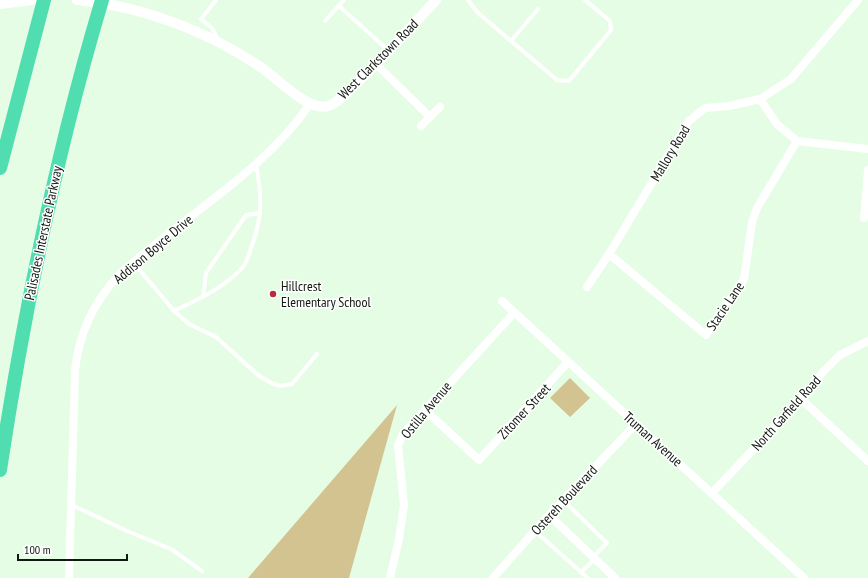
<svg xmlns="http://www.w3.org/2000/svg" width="868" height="578" font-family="'PT Sans Narrow',sans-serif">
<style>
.green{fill:#d2c390}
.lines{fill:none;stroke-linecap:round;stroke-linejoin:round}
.service{stroke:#fff;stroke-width:4}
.minor{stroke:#fff;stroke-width:8}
.tertiary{stroke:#fff;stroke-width:10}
.motorway{stroke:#50ddb0;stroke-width:14}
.poi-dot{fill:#ba293c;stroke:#fff;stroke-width:1.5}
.labels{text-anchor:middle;stroke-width:3;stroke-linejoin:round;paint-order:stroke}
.street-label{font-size:14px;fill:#101810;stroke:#fff}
.poi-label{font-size:14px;fill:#101810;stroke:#fff;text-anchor:start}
</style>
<rect width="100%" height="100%" fill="#e6fde5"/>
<!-- green -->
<g class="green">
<polygon points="570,378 590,398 570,417 550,398"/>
<polygon points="397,405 349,578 248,578"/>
</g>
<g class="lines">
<!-- service -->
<g class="service">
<polyline points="216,0 201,19 212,28 218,40"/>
<polyline points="468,0 477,12 557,80 569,81 611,30 610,21 585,0"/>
<polyline points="339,6 388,50"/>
<polyline points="325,21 344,0"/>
<polyline points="511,41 538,9"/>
<path d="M133 262 174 311C199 299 224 288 243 267 247 262 249 254 251 248 263 217 262 196 256 164"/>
<polyline points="203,297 206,273 246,215 260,213"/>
<polyline points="174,311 189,324 216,337 258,375 271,383 280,386 292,384 317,354"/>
<polyline points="563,500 607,543 593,557"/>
<polyline points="72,505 127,531 171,549 202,571"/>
<polyline points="535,531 581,572 595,559"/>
<polyline points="581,572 588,578"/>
</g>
<!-- minor -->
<g class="minor">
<polyline points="376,64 430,117"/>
<polyline points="760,99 777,124 797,141 868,149"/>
<polyline points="421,126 440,107"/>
<polyline points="864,218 868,170"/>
<polyline points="609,254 706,335 744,279 752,222 757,208 797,141"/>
<polyline points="587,287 609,254 689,121 705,108 729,106 760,99 791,79 858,0"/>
<polyline points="502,301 804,578"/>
<polyline points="801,399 868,461"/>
<polyline points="425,410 479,460 568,362"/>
<polyline points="712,493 801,399 823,372 840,355 868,341"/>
<polyline points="549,515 615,578"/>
<path d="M69 578 75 370C79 333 93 303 118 276 181 217 260 176 310 104"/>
<polyline points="390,578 399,539 404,505 398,445 403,434 514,313"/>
<polyline points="493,578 549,515 636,424"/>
</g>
<!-- tertiary -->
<g class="tertiary">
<path d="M77 0C142 6 208 31 262 68 278 79 309 112 328 106 340 102 350 89 359 81 385 55 411 27 436 0"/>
<polyline points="0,4 32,0"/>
</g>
<!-- motorway -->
<g class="motorway">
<polyline points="0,168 44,0"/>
<path d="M0 470C24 311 56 154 102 0"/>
</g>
</g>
<!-- markers -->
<circle class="poi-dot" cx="273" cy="294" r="4"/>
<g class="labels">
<!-- street labels -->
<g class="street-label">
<text transform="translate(378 59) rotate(-45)" y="5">West Clarkstown Road</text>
<text transform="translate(670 153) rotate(-59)" y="5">Mallory Road</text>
<text transform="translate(43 233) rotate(-78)" y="5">Palisades Interstate Parkway</text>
<text transform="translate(153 249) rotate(-40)" y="5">Addison Boyce Drive</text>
<text transform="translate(725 306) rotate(-56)" y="5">Stacie Lane</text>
<text transform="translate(426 410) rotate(-50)" y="5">Ostilla Avenue</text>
<text transform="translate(524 411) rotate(-47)" y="5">Zitomer Street</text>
<text transform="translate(786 413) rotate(-48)" y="5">North Garfield Road</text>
<text transform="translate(653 439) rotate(42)" y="5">Truman Avenue</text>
<text transform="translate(564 500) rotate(-47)" y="5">Ostereh Boulevard</text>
</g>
<!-- poi labels -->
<g class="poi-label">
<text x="281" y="291">Hillcrest<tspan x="281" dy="16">Elementary School</tspan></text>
</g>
</g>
<!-- scale -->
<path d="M18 554v6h109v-6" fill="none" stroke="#101810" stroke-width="2"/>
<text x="24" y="554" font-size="12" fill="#101810" stroke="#ffffff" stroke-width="3" paint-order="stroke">100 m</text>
</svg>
